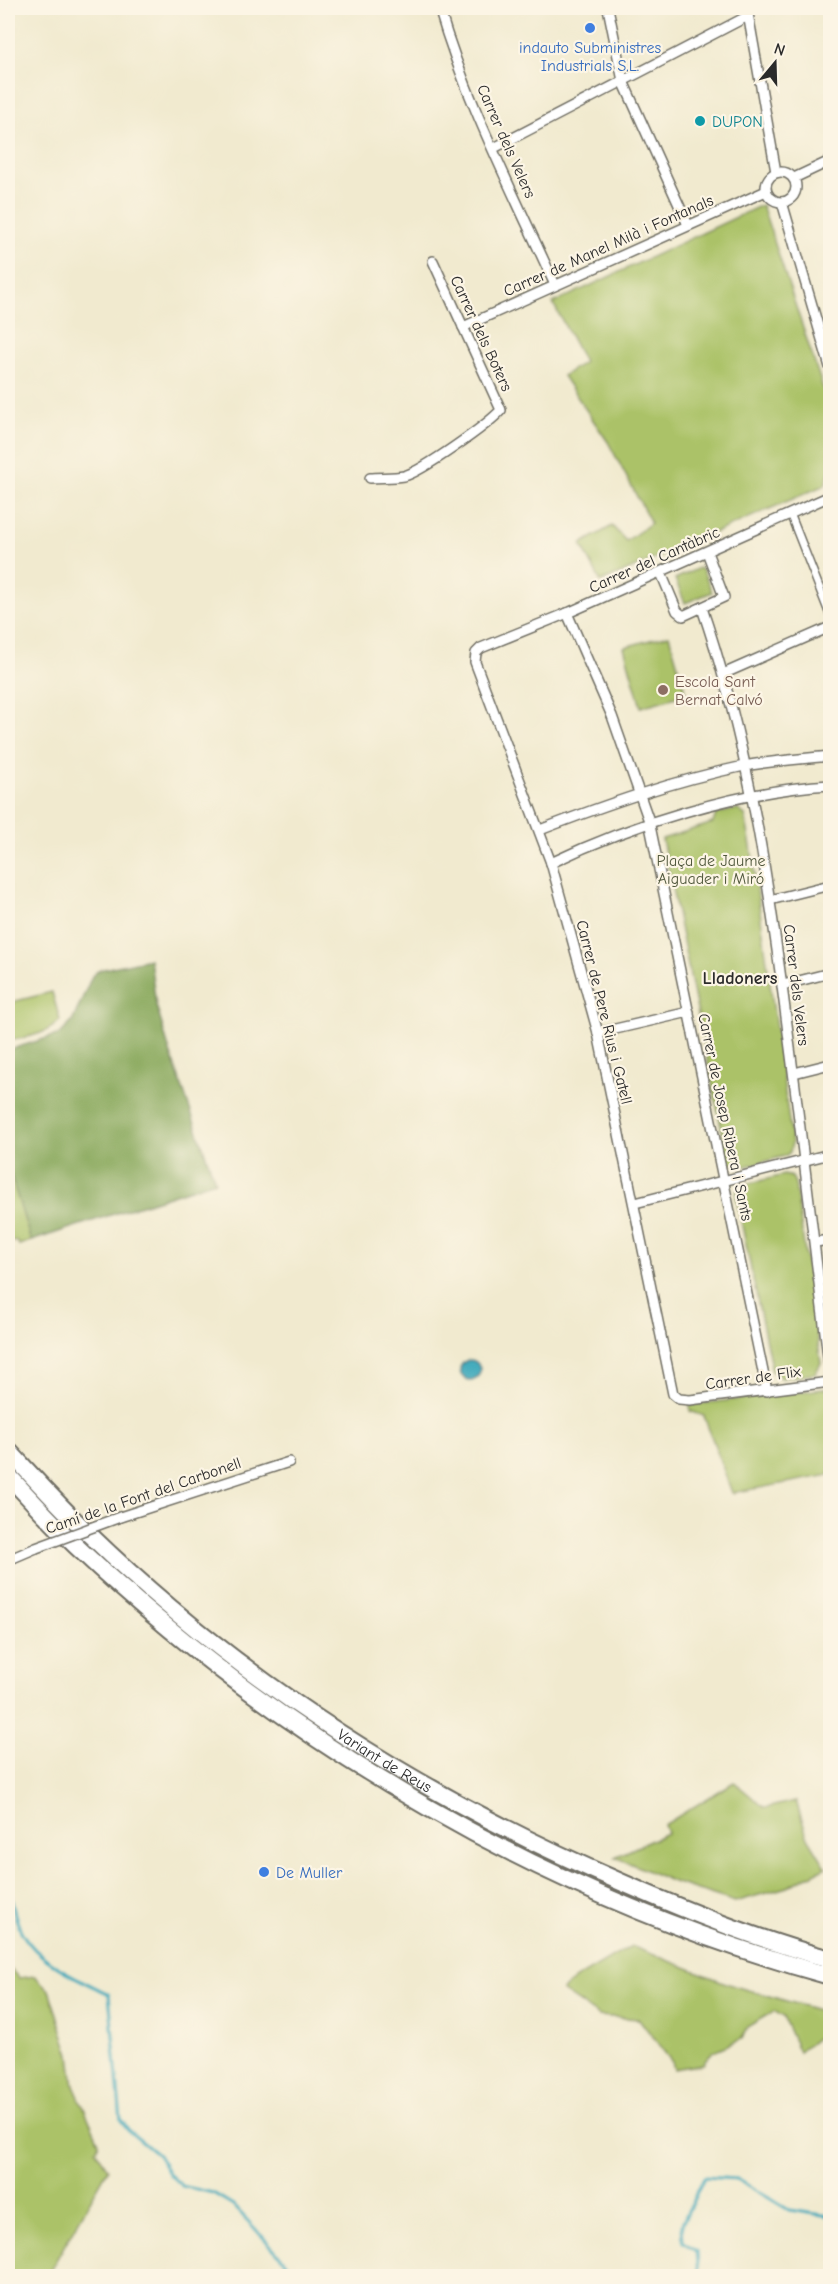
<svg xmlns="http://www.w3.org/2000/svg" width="838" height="2284" font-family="'Comic Neue',sans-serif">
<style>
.green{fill:#abc267;stroke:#6b7649;stroke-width:1.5}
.forest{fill:#88a85c;stroke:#5a6a44;stroke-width:1.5}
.water{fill:#3ca9bb;stroke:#346a73;stroke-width:1.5}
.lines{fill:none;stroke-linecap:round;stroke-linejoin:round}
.stream{stroke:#3ca9bb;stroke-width:3}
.pedestrian-casing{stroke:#706e64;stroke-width:10}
.minor-casing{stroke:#706e64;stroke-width:12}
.motorway-casing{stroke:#706e64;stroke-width:20}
.pedestrian{stroke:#fff;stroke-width:7}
.minor{stroke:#fff;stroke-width:9}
.motorway{stroke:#fff;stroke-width:16}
.minor-bridge-casing{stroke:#706e64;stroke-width:12;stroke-linecap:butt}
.minor-bridge{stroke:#fff;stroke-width:9}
.shop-dot{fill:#3f7fe0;stroke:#fcf5e5;stroke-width:2}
.culture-dot{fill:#0f9aa8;stroke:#fcf5e5;stroke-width:2}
.education-dot{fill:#8d6e63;stroke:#fcf5e5;stroke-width:2}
.labels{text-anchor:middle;stroke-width:4.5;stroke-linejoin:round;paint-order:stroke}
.shop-label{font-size:16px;fill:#366cbe;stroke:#fcf5e5}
.culture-label{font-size:16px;fill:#0d838f;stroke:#fcf5e5;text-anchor:start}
.street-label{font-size:16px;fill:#2b2b2b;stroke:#fcf5e5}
.education-label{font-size:16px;fill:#785e54;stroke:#fcf5e5;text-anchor:start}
.park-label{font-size:16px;fill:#51583d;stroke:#fcf5e5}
.neighbourhood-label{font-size:18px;font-weight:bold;fill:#2b2b2b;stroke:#fcf5e5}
</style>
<rect width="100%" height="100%" fill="#fcf5e5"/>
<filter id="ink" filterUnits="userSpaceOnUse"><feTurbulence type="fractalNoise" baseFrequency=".0167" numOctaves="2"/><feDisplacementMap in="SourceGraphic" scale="12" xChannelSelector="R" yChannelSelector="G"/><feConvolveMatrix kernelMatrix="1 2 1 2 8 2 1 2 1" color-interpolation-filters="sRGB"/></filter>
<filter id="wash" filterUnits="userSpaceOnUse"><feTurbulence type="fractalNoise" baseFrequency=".008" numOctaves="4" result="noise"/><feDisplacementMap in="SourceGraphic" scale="24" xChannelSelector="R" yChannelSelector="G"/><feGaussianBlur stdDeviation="1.35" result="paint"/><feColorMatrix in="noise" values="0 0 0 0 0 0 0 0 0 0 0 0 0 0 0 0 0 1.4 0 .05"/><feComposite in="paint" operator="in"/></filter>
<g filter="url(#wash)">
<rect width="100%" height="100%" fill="#f1eacf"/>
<!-- green -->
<g class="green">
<polygon points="762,205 830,409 830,470 825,485 601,582 581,544 612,526 626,541 651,523 608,442 563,376 584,362 553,303"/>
<polygon points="699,568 703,570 712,592 685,603 675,579"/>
<polygon points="669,635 686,694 641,707 624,647"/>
<polygon points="737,809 745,815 751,846 792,1143 790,1152 785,1156 739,1168 728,1161 662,839 713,823 716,814"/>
<path d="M52 992 60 1020C48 1035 25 1037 8 1041V1003Z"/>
<polygon points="8,1166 31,1241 19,1245 17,1241 8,1243"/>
<polygon points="784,1175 792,1177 795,1183 821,1363 815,1374 781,1378 772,1371 736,1196 737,1190 743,1185"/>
<polygon points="830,1388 830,1475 732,1493 704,1416 690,1411 690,1405"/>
<polygon points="734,1782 765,1808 796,1801 807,1836 826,1867 787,1887 735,1902 676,1883 615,1857 667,1833 664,1825"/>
<polygon points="631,1946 734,1986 825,2012 830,2015 830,2027 799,2052 783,2017 774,2011 747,2027 742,2039 713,2051 703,2064 674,2069 672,2062 639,2019 599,2016 562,1991 574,1980"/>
<polygon points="8,1967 19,1978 35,1976 49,1990 70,2055 74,2086 99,2142 96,2151 108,2169 47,2276 8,2276"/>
</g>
<!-- forest -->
<polygon class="forest" points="150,959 156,1005 170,1052 215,1181 31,1241 8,1166 8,1050 60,1034 72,1022 92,976 99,970"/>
<!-- water -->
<circle class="water" cx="470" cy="1370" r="10"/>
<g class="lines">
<!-- stream -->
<g class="stream">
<path d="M8 1884C12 1900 14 1919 22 1933 38 1962 81 1980 109 1994L121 2120 130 2132 158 2155 170 2175 182 2186 213 2193 233 2205 299 2276"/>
<polyline points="699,2276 697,2251 683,2242 682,2224 704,2177 737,2179 789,2210 830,2216"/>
</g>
</g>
</g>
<g filter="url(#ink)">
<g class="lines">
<!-- pedestrian casing -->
<g class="pedestrian-casing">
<polyline id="pedestrian" points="791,516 830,615"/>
</g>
<!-- minor casing -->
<g class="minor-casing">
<g id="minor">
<path d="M439 8C467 104 514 194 555 285"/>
<polyline points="608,8 623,81 688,225"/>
<polyline points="747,8 776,172"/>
<polyline points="494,148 748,16"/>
<circle cx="781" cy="187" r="15"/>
<polyline points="794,178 830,161"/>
<polyline points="782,202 830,367"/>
<polyline points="463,327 766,191"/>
<path d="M370 478C381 477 393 478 404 476 421 472 489 424 501 410L433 261"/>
<polyline points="830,496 570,612 481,648 476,653 475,662 551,863 598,1033 673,1394 679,1399 690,1400 830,1382"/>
<polyline points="661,573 677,611 683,616 724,597 707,552"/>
<path d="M702 608C751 752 771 897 790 1048 804 1156 817 1264 830 1373"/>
<polyline points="567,613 612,716 649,821 767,1391"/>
<polyline points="723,674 830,627"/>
<path d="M540 830C607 804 673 781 744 766 772 761 802 759 830 756"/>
<path d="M551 863C631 824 741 790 830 785"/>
<polyline points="770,900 830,885"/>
<polyline points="783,985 830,973"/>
<polyline points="598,1033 689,1012"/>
<polyline points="794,1073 830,1064"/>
<polyline points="635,1203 830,1154"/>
<polyline points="815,1242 830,1240"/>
<polyline points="120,1517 289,1462"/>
<polyline points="8,1560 36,1548"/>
</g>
</g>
<!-- motorway casing -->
<g class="motorway-casing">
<g id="motorway">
<path id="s1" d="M8 1450C35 1479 61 1508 90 1535 244 1684 427 1799 623 1883 691 1913 759 1940 830 1959"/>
<path d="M8 1475C30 1499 52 1523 76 1546 287 1746 550 1899 830 1976"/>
</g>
</g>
<!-- pedestrian -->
<use href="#pedestrian" class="pedestrian"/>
<!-- minor -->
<use href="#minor" class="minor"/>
<!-- motorway -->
<use href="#motorway" class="motorway"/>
<!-- minor-bridge casing -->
<g class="minor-bridge-casing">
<polyline id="minor-bridge" points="36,1548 120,1517"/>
</g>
<!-- minor-bridge -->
<use href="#minor-bridge" class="minor-bridge"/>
</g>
</g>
<!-- markers -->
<g class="shop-dot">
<circle cx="590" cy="28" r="6"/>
<circle cx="264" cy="1872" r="6"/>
</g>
<circle class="culture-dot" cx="700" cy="121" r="6"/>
<circle class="education-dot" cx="663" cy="690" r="6"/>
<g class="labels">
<!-- shop labels -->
<g class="shop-label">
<text x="590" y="53">indauto Subministres<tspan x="590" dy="18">Industrials S.L.</tspan></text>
<text x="276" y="1878" text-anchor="start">De Muller</text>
</g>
<!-- culture labels -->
<g class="culture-label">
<text x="712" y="127">DUPON</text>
</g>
<!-- street labels -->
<g class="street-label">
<text transform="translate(507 141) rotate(66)" y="6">Carrer dels Velers</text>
<text transform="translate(608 245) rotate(-24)" y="6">Carrer de Manel Milà i Fontanals</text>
<text transform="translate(482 333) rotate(65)" y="6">Carrer dels Boters</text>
<text transform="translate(654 559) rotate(-24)" y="6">Carrer del Cantàbric</text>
<text transform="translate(797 985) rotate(83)" y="6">Carrer dels Velers</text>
<text transform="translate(605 1012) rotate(76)" y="6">Carrer de Pere Rius i Gatell</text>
<text transform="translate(726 1117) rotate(78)" y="6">Carrer de Josep Ribera i Sants</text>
<text transform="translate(753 1377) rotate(-8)" y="6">Carrer de Flix</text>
<text transform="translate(143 1495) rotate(-19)" y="6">Camí de la Font del Carbonell</text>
<text dy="6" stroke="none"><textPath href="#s1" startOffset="490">Variant de Reus</textPath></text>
</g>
<!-- education labels -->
<g class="education-label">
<text x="675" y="687">Escola Sant<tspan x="675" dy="18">Bernat Calvó</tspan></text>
</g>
<!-- park labels -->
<g class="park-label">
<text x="711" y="866">Plaça de Jaume<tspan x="711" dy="18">Aiguader i Miró</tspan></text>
</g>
<!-- neighbourhood labels -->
<g class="neighbourhood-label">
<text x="740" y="984">Lladoners</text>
</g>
</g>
<!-- margin -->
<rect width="838" height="2284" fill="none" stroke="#fcf5e5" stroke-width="30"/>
<!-- north arrow -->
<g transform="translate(775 63) rotate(19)" stroke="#fcf5e5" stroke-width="4.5" paint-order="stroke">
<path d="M0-4.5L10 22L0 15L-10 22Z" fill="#2b2b2b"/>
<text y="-9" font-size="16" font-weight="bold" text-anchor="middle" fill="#2b2b2b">N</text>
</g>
</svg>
